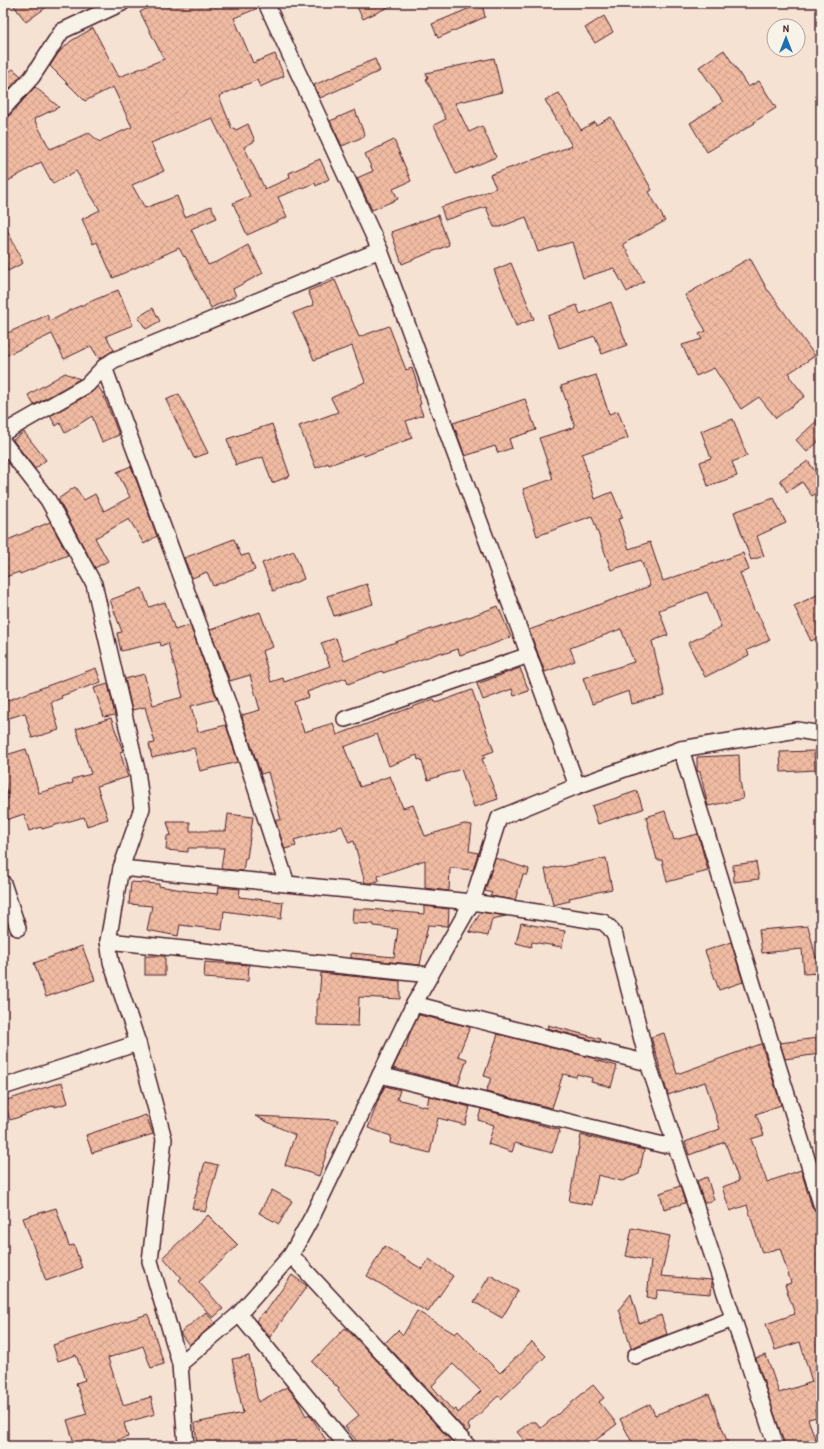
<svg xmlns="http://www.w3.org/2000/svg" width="824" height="1449" font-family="'Patrick Hand',sans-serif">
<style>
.building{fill:url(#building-cross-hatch);stroke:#4a1f2b;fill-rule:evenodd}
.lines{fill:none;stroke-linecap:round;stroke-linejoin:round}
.street-casing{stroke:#4a1f2b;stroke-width:18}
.street{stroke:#f7f3e8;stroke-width:15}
</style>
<defs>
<pattern id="building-cross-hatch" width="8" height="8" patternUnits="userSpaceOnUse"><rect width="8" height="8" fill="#f0bba2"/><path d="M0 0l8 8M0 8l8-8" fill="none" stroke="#cfa08c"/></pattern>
</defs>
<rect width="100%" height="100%" fill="#f5e2d3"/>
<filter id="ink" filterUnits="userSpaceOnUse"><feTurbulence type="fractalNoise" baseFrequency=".025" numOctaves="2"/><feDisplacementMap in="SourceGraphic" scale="8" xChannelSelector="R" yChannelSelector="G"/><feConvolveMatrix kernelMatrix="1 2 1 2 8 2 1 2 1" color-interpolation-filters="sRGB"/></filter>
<g filter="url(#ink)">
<!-- building -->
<g class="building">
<polygon points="12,3 52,3 26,22"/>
<polygon points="158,3 257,3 258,8 234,18 253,63 275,54 284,76 260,87 257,80 219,96 232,129 234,128 236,130 248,124 255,141 244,147 265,189 290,178 289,173 320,159 329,179 316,186 315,183 278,197 287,217 247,235 233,203 250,196 212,118 151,143 164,171 132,185 145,208 177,196 185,217 211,206 217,218 191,229 208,265 219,261 248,245 263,273 233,289 236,296 211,308 185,256 184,257 179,248 113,278 97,242 93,244 82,219 100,210 76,171 53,184 41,162 3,184 3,118 10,115 35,87 59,107 34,119 50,149 89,133 100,142 102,140 132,127 113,87 85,101 50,66 59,52 71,41 93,28 119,77 164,59 140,12"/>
<polygon points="355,3 397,3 363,19"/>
<polygon points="482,3 485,17 438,38 432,24"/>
<polygon points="604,16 613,32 595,43 585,28"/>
<polygon points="724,50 748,87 759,81 776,108 754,122 755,123 707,152 690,123 723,102 699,67"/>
<polygon points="494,58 502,92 455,103 469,132 482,126 496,157 456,174 434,125 446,119 426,79 428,78 426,73"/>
<polygon points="375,59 380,71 320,98 314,85"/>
<polygon points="13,69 21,76 3,96 3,76"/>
<polygon points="559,93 581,130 595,122 596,125 611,117 652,190 649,192 665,221 623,244 644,282 627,292 614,268 583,278 572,242 538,252 526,217 500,227 494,227 486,207 445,220 441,207 473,197 496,188 490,175 572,146 545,100"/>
<polygon points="355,110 365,136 342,146 330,121"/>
<polygon points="394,140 411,181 393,189 398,199 372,210 357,178 373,171 365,154"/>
<polygon points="438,215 449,245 402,264 391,232"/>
<polygon points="3,221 23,263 8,271 3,260"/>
<polygon points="750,258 768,291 769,291 815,356 789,373 791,375 789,376 805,396 776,418 759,397 741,409 714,368 696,376 682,345 702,339 699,334 706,331 685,295"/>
<polygon points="511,263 534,319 516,326 494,270"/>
<polygon points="335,280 359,337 389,326 406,370 412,368 418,386 416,387 421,404 419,405 423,415 406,421 412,438 364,456 363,453 329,465 328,463 316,468 299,426 338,412 331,398 365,382 352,346 314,360 293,313 314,305 308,291"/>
<polygon points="118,290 133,325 106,336 114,350 99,359 91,346 64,359 52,334 3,357 3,335 47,315 50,321 68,312 68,311"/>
<polygon points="611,302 627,345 602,354 595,336 559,348 548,316 577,305 580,314"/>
<polygon points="153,308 160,321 146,329 138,317"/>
<polygon points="65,373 80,379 34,405 28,395"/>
<polygon points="596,375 609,414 618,411 628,438 582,454 595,499 612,492 623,518 618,519 629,549 650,542 663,581 743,553 749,570 740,573 755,613 757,612 770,640 747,650 749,655 705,677 688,643 721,627 707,592 659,610 668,635 652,641 665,696 632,704 629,691 592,704 583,678 634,662 621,629 570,648 575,661 545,672 529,630 650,586 641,560 611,570 592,516 537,536 523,489 553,479 539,438 575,427 561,386"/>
<polygon points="98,386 103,394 119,435 102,442 92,416 65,433 60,423 56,426 50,416 91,393"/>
<polygon points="179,394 208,453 194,458 166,400"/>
<polygon points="525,399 536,430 509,439 512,448 498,453 495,446 465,456 453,423"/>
<polygon points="821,417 821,439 807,452 796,440"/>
<polygon points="733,419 747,456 732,462 737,476 708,486 700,462 711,458 701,431"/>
<polygon points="272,424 290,476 272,483 263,457 236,465 227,439"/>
<polygon points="24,432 46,460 35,469 13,440"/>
<polygon points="808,461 821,480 821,490 812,496 802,482 787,492 780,480"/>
<polygon points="131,466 157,536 144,544 129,519 95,538 108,561 95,568 58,499 75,487 84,500 95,494 104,511 130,497 117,472"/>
<polygon points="774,498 786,523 757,536 764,556 751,560 734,512"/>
<polygon points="50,522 68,555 20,574 19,572 3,578 3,542"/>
<polygon points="234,539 241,556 249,554 255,570 213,586 207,572 192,578 184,558"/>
<polygon points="294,551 304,579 273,591 262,563"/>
<polygon points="367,584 373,604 334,616 327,596"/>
<polygon points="142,588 149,607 165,602 175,630 190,625 217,699 191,706 198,732 226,725 238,762 200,771 194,748 152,758 149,744 155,743 145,707 132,710 125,679 144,674 153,705 183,697 168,643 161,646 160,642 121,651 117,633 122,632 110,600"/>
<polygon points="821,593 821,636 811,641 794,606"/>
<polygon points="498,606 511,637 488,646 460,655 458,649 443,654 442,652 383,673 382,671 348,684 346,678 307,692 309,697 294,702 304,732 333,723 337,735 434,699 436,703 472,690 494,751 483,755 485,758 482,759 498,799 474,807 461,769 428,780 421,759 418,760 417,755 389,766 377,734 344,747 360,787 390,776 403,808 413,805 425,836 464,824 472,825 469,851 478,853 473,870 450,868 449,891 425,888 425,860 378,876 379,881 370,883 365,883 354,841 349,843 342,826 294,840 296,846 285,849 275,820 281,820 268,772 261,774 243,721 242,715 260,710 250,675 230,681 210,630 260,612 273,647 262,651 271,682 283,678 284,682 330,666 321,643 336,638 344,661 431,629 472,616"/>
<polygon points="96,668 101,682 61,696 62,698 51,702 59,730 32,738 25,713 3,720 3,702"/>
<polygon points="520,668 529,691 514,696 512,689 483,700 477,684"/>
<polygon points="108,684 115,715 104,717 94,688"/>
<polygon points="111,718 123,751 120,752 128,777 97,786 108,819 87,826 84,817 42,829 41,827 29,831 24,814 3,821 3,800 9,798 3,779 3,756 26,749 39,793 73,783 72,779 91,774 76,729"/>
<polygon points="814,751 815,770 781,772 780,752"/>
<polygon points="739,755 740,780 743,799 708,806 700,772 697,771 697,757"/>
<polygon points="637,791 643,809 598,824 592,806"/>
<polygon points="665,811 674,840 698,834 708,871 667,882 662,860 657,860 646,817"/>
<polygon points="228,814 253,817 247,858 245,858 243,871 221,869 224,848 188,848 188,852 166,850 167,836 171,835 167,822 190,822 190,831 226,831"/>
<polygon points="495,858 529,869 528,875 523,875 515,900 490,896 492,893 485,891"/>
<polygon points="606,858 612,889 569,898 570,901 553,905 545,869 561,866 562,867"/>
<polygon points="756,862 759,879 734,882 733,865"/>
<polygon points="131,882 159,884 159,886 188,891 218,894 219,887 240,889 239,897 283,902 281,919 224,911 222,930 180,925 178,936 147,930 152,906 129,904"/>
<polygon points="424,906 449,909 448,926 428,925 420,965 351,958 351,953 394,957 398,929 374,926 374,924 352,923 353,909 369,909 424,914"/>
<polygon points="481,912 506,916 492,919 488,936 469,932"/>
<polygon points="521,923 565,931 562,947 532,942 531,947 516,943"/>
<polygon points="808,926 816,958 821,958 821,973 804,974 802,949 762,953 759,930"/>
<polygon points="731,942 743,982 719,990 705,951"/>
<polygon points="82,946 95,980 46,997 34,963"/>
<rect x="145" y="956" width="20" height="19"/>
<polygon points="205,962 249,965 248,981 204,978"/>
<polygon points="321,973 400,981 400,999 359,997 358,1026 317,1025 317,999 319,999"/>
<polygon points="419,1015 470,1027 458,1056 467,1059 458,1085 393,1068 403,1047 406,1048 409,1035"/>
<polygon points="548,1025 601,1039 600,1042 547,1028"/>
<polygon points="664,1033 677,1074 761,1044 762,1046 781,1105 756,1114 764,1135 751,1139 767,1182 801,1170 812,1207 815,1211 820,1213 821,1216 821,1408 815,1410 817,1417 808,1419 818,1446 785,1446 756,1358 766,1355 779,1393 812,1382 800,1342 775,1350 766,1324 795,1314 785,1285 791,1283 780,1248 762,1253 747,1205 730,1211 722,1187 739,1181 725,1142 689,1155 685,1142 720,1129 705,1082 668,1095 651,1037"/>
<polygon points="498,1034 596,1059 595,1060 617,1066 611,1087 591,1082 592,1078 577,1074 576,1077 563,1074 552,1108 486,1092 491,1078 484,1076"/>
<polygon points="817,1038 819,1054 785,1059 780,1043"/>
<polygon points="62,1082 68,1103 55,1107 55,1105 10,1120 4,1101"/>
<polygon points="385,1086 400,1090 397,1099 427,1107 429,1096 470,1107 465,1125 438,1118 430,1153 390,1143 391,1136 368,1128 379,1098"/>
<polygon points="481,1109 560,1130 552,1153 515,1143 512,1152 488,1144 494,1125 478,1120"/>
<polygon points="146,1115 153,1134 92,1153 86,1135"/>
<polygon points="255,1116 338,1120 326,1152 327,1152 319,1176 285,1165 295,1135"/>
<polygon points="581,1135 644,1150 639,1174 622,1181 598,1175 592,1205 569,1201"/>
<polygon points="205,1162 218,1165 205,1212 192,1208"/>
<polygon points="707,1177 714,1200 704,1203 697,1181"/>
<polygon points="680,1186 685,1203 664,1209 660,1193"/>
<polygon points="272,1190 292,1201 279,1224 259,1213"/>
<polygon points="56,1208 69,1246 74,1245 82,1268 46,1281 23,1218"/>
<polygon points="208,1215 238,1245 199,1282 223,1309 213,1318 179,1280 181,1278 163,1257"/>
<polygon points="632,1228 670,1236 661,1276 711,1280 712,1283 711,1294 658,1290 656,1299 647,1297 651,1261 626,1256"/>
<polygon points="384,1246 422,1269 429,1259 453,1276 428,1312 367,1276"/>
<polygon points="292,1275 307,1286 270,1337 256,1321 263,1312 265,1313"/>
<polygon points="490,1275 518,1291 502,1318 474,1302"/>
<polygon points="631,1294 639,1323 661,1315 667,1334 631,1348 619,1309"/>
<path d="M417 1311 455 1334 458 1331 500 1373 532 1342 546 1356 501 1399 498 1396 468 1425 470 1429 467 1432 385 1343 398 1330 403 1335ZM453 1364 481 1391 458 1413 456 1409 453 1411 432 1386Z"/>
<polygon points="206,1312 215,1323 189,1345 180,1333"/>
<polygon points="148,1314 164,1364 151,1368 143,1346 108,1358 123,1405 151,1397 155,1414 124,1423 128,1437 98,1446 75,1446 67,1420 87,1414 76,1383 85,1380 76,1355 58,1361 53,1345"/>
<polygon points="345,1328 356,1338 453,1443 450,1446 361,1446 345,1427 359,1415 338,1391 339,1389 312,1362"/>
<polygon points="249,1356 258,1402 287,1387 297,1399 306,1416 309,1414 326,1440 316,1446 197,1446 195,1423 243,1413 232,1359"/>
<polygon points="593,1385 604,1398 599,1402 617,1424 588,1446 529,1446 517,1432 530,1422 536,1422 541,1428"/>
<polygon points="709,1394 729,1446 634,1446 620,1419 650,1404 655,1415"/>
</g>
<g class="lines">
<!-- street casing -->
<g class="street-casing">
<g id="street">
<polyline points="266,3 380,250 577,786"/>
<polyline points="3,109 32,77 62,31 122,3"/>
<polyline points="104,367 228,703 287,884"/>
<polyline points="3,433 87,385 104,367 114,360 380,250"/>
<polyline points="3,442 48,500 94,584 137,770 142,808 121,868 108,941 111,962 138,1043 164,1139 150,1261 180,1364"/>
<polyline points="345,719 529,655"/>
<polyline points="681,749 763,1017 821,1204"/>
<polyline points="121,868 472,902 603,922 610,928 615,936 648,1063 776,1446"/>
<polyline points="3,883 18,928"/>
<polyline points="108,941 430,975"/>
<polyline points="414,1004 648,1063"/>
<polyline points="380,1075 663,1145 674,1143"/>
<polyline points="3,1087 138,1043"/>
<polyline points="291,1255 468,1446"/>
<polyline points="239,1314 347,1446"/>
<polyline points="635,1356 733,1319"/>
<polyline points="186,1446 180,1364 239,1314 291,1255 313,1215 414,1004 472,902 499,818 577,786 681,749 797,730 821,734"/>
</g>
</g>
<!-- street -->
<use href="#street" class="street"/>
</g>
</g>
<!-- margin -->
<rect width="824" height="1449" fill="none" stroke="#f7f3e8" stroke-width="16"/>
<rect x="8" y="8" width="808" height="1433" fill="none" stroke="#4a1f2b" stroke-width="1.5" filter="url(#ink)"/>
<!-- north arrow -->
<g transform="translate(786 38)"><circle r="19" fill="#f7f3e8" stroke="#b29e9c"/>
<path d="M0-3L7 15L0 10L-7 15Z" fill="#1f6fb2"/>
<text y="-6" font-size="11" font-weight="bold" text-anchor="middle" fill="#4a1f2b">N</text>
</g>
</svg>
